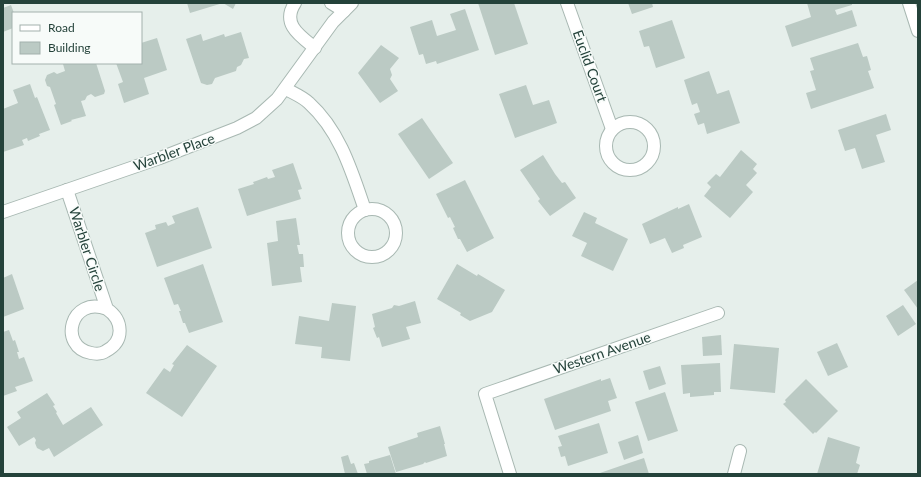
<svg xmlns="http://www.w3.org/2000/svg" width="921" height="477" font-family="Lato,sans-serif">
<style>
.building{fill:#bbcac4}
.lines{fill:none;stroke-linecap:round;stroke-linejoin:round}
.minor-casing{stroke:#a8b8b2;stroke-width:14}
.minor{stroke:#fff;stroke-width:12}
.labels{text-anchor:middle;stroke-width:3;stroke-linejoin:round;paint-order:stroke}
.street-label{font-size:14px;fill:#24423a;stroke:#f7fbf9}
</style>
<rect width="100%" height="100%" fill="#e6efeb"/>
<!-- building -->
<g class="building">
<polygon points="187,3 236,3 233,9 223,3 190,13"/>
<polygon points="478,3 514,3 528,44 495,55"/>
<polygon points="628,3 652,3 653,7 632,14"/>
<polygon points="807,3 852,3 852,5 835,10 837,15 852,10 857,26 792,47 785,26 811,17"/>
<polygon points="11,5 14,13 13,13 13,28 3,32 3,8"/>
<polygon points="465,9 479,50 437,64 436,61 426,64 423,54 419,55 410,27 432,20 437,36 456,30 450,14"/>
<polygon points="672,20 685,58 656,68 649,46 644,47 639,31"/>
<polygon points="241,32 249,58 244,59 241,65 237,67 236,71 215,78 212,84 207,85 201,83 186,39 201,34 203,41 224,34 225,37"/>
<polygon points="157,38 167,70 144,78 149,94 124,103 118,84 123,82 116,63 141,63 141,43"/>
<polygon points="858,43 863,57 867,56 871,70 868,71 874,88 811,109 806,93 816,90 810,71 814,70 810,58"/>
<polygon points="381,45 399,58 390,69 392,75 390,79 398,91 380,103 358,73"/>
<polygon points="67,63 84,63 85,64 96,63 105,91 104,94 95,97 91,94 87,96 85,100 81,101 86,116 71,120 72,121 61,125 54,105 56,104 50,87 47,86 45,80 47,75 54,72 57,74 65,71 63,64"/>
<polygon points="709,71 717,94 729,90 740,123 707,134 704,123 698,125 694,114 700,112 697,103 692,105 684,80"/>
<polygon points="30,84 35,98 37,97 50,130 39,134 40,136 28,141 27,138 22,140 24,145 3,152 3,109 18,103 13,90"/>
<polygon points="526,85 533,105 549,100 557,123 515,138 499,94"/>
<polygon points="886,114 891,130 876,135 885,162 862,169 855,148 845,151 838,130"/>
<polygon points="422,118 453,163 429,179 398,134"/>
<polygon points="741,150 757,164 753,169 757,173 746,185 753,192 730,218 704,196 711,187 707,183 716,174 720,177"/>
<polygon points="543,155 555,174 562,183 565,182 576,198 550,216 538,201 540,199 520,170"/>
<polygon points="293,163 302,189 298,190 301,199 247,216 238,189 254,184 253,182 267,177 268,179 275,177 272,170"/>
<polygon points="465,180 494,238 467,252 460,239 458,239 453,228 455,227 450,217 448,218 436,194"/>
<polygon points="689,204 702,237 683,245 684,248 672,253 665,238 650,244 642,224 678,207 678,209"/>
<polygon points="198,207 212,248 157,267 145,233 156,229 155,225 166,222 168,226 175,223 172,216"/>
<polygon points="584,212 597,218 595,223 628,239 613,271 581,256 587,243 572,236"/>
<polygon points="296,218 300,245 297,245 299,254 303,254 304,267 300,267 302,282 272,286 267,243 278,241 276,221"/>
<polygon points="203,264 223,322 189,333 185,323 183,323 179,311 181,311 178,304 174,305 164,278"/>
<polygon points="457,264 477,276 478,274 505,290 492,312 470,321 460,315 461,313 437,299"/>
<polygon points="12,274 24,309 3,317 3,278"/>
<polygon points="918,280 918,309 904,290"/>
<polygon points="415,301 421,323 406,327 410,339 382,347 379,337 377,338 373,328 375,327 372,314 392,308 394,305 399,306"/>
<polygon points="332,303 356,306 350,361 321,358 322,347 295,344 299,316 329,321"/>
<polygon points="903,305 916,324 898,336 886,316"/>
<polygon points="9,330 13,341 15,340 19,352 17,352 19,359 24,357 33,381 15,387 17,391 3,396 3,332"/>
<polygon points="721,335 722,355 703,356 702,337"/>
<polygon points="837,343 848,367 828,376 817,352"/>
<polygon points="734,344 779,348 775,393 730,389"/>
<polygon points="187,345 217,366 182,417 146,393 164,368 170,372 174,365 172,364"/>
<polygon points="720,363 721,392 714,392 714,395 690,397 690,393 683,394 681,365"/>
<polygon points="660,366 666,384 649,390 643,371"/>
<polygon points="610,378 617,398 608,401 611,411 555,430 544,399 601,379 601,381"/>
<polygon points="806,379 838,411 816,433 815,432 813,434 783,404 786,402 785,400"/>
<polygon points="665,392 678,431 648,441 635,402"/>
<polygon points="47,393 55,405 53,406 57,412 56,413 63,425 91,407 103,425 54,457 49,448 43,451 37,448 35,443 36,440 34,437 19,446 7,427 21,418 17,412"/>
<polygon points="599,423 608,453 568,466 565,456 561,457 558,447 562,446 558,436"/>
<polygon points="440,426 445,444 444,444 447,456 426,463 425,462 423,464 396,472 388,447 418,437 417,433"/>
<polygon points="638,435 643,453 624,460 618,442"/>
<polygon points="828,437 860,447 856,463 860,465 857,474 817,474"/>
<polygon points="348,455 351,464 354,463 358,474 345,474 341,457"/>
<polygon points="390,455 396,474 367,474 364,464 369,463 369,461"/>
<polygon points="644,458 649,474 597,474 626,464"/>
</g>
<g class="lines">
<!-- minor casing -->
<g class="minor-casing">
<g id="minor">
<path d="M295 3C281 24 300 36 315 48"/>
<polyline points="331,3 344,11"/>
<polyline points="567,3 612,129"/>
<polyline points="909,3 918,31"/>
<path d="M286 89C293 93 303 97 309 103 340 131 352 172 365 210"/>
<circle cx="630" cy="146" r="24"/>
<path d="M67 190 107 309C123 320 125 341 106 351 102 354 96 354 91 353 58 347 70 295 107 309"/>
<circle cx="372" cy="233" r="24"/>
<polyline points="3,212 160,158 237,128 256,118 277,99 333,22 352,3"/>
<polyline points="510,474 485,394 718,313"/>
<polyline points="734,474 740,451"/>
</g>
</g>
<!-- minor -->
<use href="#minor" class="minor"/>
</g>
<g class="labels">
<!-- street labels -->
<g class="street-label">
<text transform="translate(590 66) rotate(70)" y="5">Euclid Court</text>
<text transform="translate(174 152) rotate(-20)" y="5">Warbler Place</text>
<text transform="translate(87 249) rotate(72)" y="5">Warbler Circle</text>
<text transform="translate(602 353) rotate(-19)" y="5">Western Avenue</text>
</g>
</g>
<!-- border -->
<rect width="921" height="477" fill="none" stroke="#24423a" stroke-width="8"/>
<!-- legend -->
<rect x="12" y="12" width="130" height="52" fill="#f7fbf9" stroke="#a3b1ad"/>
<rect x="20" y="25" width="20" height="6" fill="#ffffff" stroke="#a3b1ad"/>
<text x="48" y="32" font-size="12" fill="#24423a">Road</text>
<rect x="20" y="42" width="20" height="12" fill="#bbcac4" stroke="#a3b1ad"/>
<text x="48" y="52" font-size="12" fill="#24423a">Building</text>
</svg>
